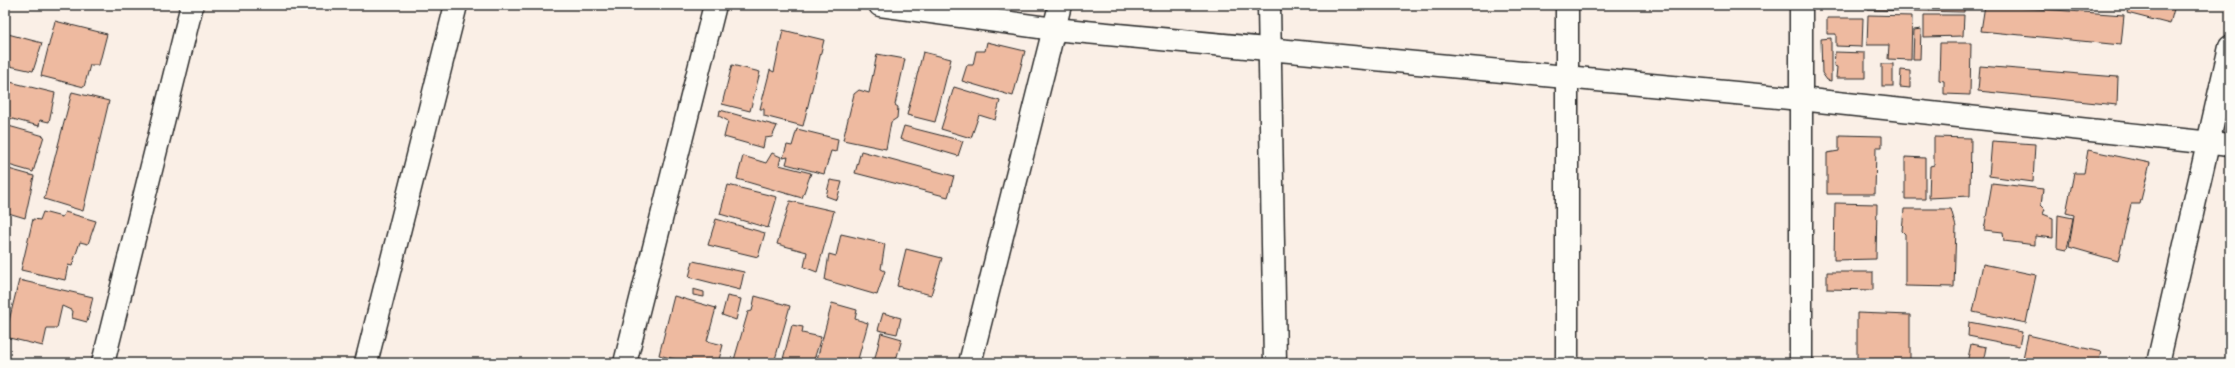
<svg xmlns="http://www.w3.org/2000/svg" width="2235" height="368" font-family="'Comic Neue',sans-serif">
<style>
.building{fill:#eebaa0;stroke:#2b2b2b}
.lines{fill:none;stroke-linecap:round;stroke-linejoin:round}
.street-casing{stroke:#2b2b2b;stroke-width:25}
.street{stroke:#fdfcf7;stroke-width:22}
</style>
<rect width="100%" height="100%" fill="#faefe6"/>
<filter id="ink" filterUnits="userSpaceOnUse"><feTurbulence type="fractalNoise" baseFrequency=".025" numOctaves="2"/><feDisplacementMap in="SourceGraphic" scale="8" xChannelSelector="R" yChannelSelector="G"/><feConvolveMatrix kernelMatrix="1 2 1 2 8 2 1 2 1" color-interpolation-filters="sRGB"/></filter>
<g filter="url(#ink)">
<!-- building -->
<g class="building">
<polygon points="1868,5 1964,5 1964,12 1868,10"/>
<polygon points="1985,5 2124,15 2121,45 1981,31"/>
<polygon points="2067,5 2097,5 2091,5 2089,10"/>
<polygon points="2129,5 2175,5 2170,24 2127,13"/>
<polygon points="1868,15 1912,16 1911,60 1888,59 1889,45 1867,45"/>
<polygon points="1924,15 1964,15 1963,36 1924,37"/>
<polygon points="1827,18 1863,18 1862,47 1836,46 1836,34 1827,34"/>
<polygon points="55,21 107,34 99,65 90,65 84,87 41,76"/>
<polygon points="1921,29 1920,59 1913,59 1914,30"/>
<polygon points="783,30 824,40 803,126 764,116 764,109 760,109 770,70 774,72"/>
<polygon points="8,34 42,43 33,71 5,65 5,46"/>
<polygon points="1831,38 1831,81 1827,80 1822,73 1821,39"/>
<polygon points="987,42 1025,51 1013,96 962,81 967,65 973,65 976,51 985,51"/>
<polygon points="1940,43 1971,43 1970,95 1944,94 1944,81 1939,80"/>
<polygon points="923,52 951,59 935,122 907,115"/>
<polygon points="1835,52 1865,53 1865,78 1836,78 1837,67 1834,66"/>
<polygon points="877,54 905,59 895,105 898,107 897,118 891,122 886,149 843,140 854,94 859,90 869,93"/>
<rect x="1882" y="64" width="11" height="22"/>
<polygon points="732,65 760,72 750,111 722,104"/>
<polygon points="1980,66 2118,77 2117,105 1978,91"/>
<polygon points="1901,70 1910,71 1910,88 1900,87"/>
<polygon points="10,82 55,93 49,122 40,120 39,126 5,117 5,103"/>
<polygon points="954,87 1000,101 995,120 979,115 971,138 941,129"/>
<polygon points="72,92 109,101 83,211 44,199"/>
<polygon points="720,110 777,126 772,137 765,138 763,148 724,137 728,121 719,116"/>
<polygon points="5,125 44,136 33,172 5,164"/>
<polygon points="904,126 963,141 958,156 900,139"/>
<polygon points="797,129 838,139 836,152 831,151 824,174 786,164 788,157 783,158 787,145 792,146"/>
<polygon points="1839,135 1882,136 1882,147 1876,147 1875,194 1827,194 1827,153 1839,151"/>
<polygon points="1934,137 1971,138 1970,196 1929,198 1930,166 1934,165"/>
<polygon points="1992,141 2035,144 2033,182 1989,176"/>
<polygon points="2088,150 2150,163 2140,204 2131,204 2118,261 2069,247 2074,215 2066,213 2074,173 2084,173"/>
<polygon points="861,151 954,176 948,197 855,173"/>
<polygon points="772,153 781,157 779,165 811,173 802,198 737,179 743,156 766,163"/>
<polygon points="1905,157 1925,158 1925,199 1905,199"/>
<polygon points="5,168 34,176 25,218 5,212"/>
<polygon points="830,180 842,182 837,200 826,196"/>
<polygon points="1992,183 2043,189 2041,205 2045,209 2043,214 2053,218 2053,238 2035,236 2035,245 2004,241 2003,232 1984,230"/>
<polygon points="728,185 777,197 768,228 720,214"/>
<polygon points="790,201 834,211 817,272 804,267 807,252 777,244"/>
<polygon points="1835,203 1877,204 1876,259 1834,260"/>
<polygon points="1904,209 1951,209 1956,227 1954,287 1905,286 1905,234 1902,231"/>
<polygon points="43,212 62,217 65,212 96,221 88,244 80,242 72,266 68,265 65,280 21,270 33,219 40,220"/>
<polygon points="2058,215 2073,218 2067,250 2057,248"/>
<polygon points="716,219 765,233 758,257 708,245"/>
<polygon points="841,234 885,244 881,269 885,271 877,295 825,280 829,254 836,256"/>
<polygon points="906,249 942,258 931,295 897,286"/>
<polygon points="693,261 744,272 740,290 689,277"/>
<polygon points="1983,264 2036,275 2026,323 1973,312"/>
<polygon points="1827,272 1873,272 1873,290 1827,289"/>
<polygon points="19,280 93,297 87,322 72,318 73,311 62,306 57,328 47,328 43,346 5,337"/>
<polygon points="693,289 704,292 704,297 693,295"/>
<polygon points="674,296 716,308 707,341 723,345 718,363 689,363 659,355"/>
<polygon points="727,296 741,299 736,320 722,315"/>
<polygon points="755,296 790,306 774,363 744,363 734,360 748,312 752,311"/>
<polygon points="832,303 857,310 855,319 868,323 857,363 816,363"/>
<polygon points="883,313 901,318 897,334 878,330"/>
<polygon points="1857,313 1910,315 1910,363 1857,363"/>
<polygon points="1969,322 2022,332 2019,346 1968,336"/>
<polygon points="792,325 803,327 802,333 821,337 813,363 782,363"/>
<polygon points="881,333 902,339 896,360 891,363 874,362"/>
<polygon points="2028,335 2101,352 2098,363 2022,363"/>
<polygon points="1971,344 1986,347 1983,363 1967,363"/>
</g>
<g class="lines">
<!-- street casing -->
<g class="street-casing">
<g id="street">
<polyline points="880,5 1054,29 1800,99 2230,145"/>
<polyline points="1269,5 1275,363"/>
<polyline points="1801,5 1801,363"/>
<polyline points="103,363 192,5"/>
<polyline points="366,363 456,5"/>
<polyline points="625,363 715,5"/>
<polyline points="970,363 1060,5"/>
<polyline points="1567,363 1567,5"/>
<polyline points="2158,363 2230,47"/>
</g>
</g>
<!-- street -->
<use href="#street" class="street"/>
</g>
</g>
<!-- margin -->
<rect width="2235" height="368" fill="none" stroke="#fdfcf7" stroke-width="20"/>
<rect x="10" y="10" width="2215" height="348" fill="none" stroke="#2b2b2b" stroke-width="1.5" filter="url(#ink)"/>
</svg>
